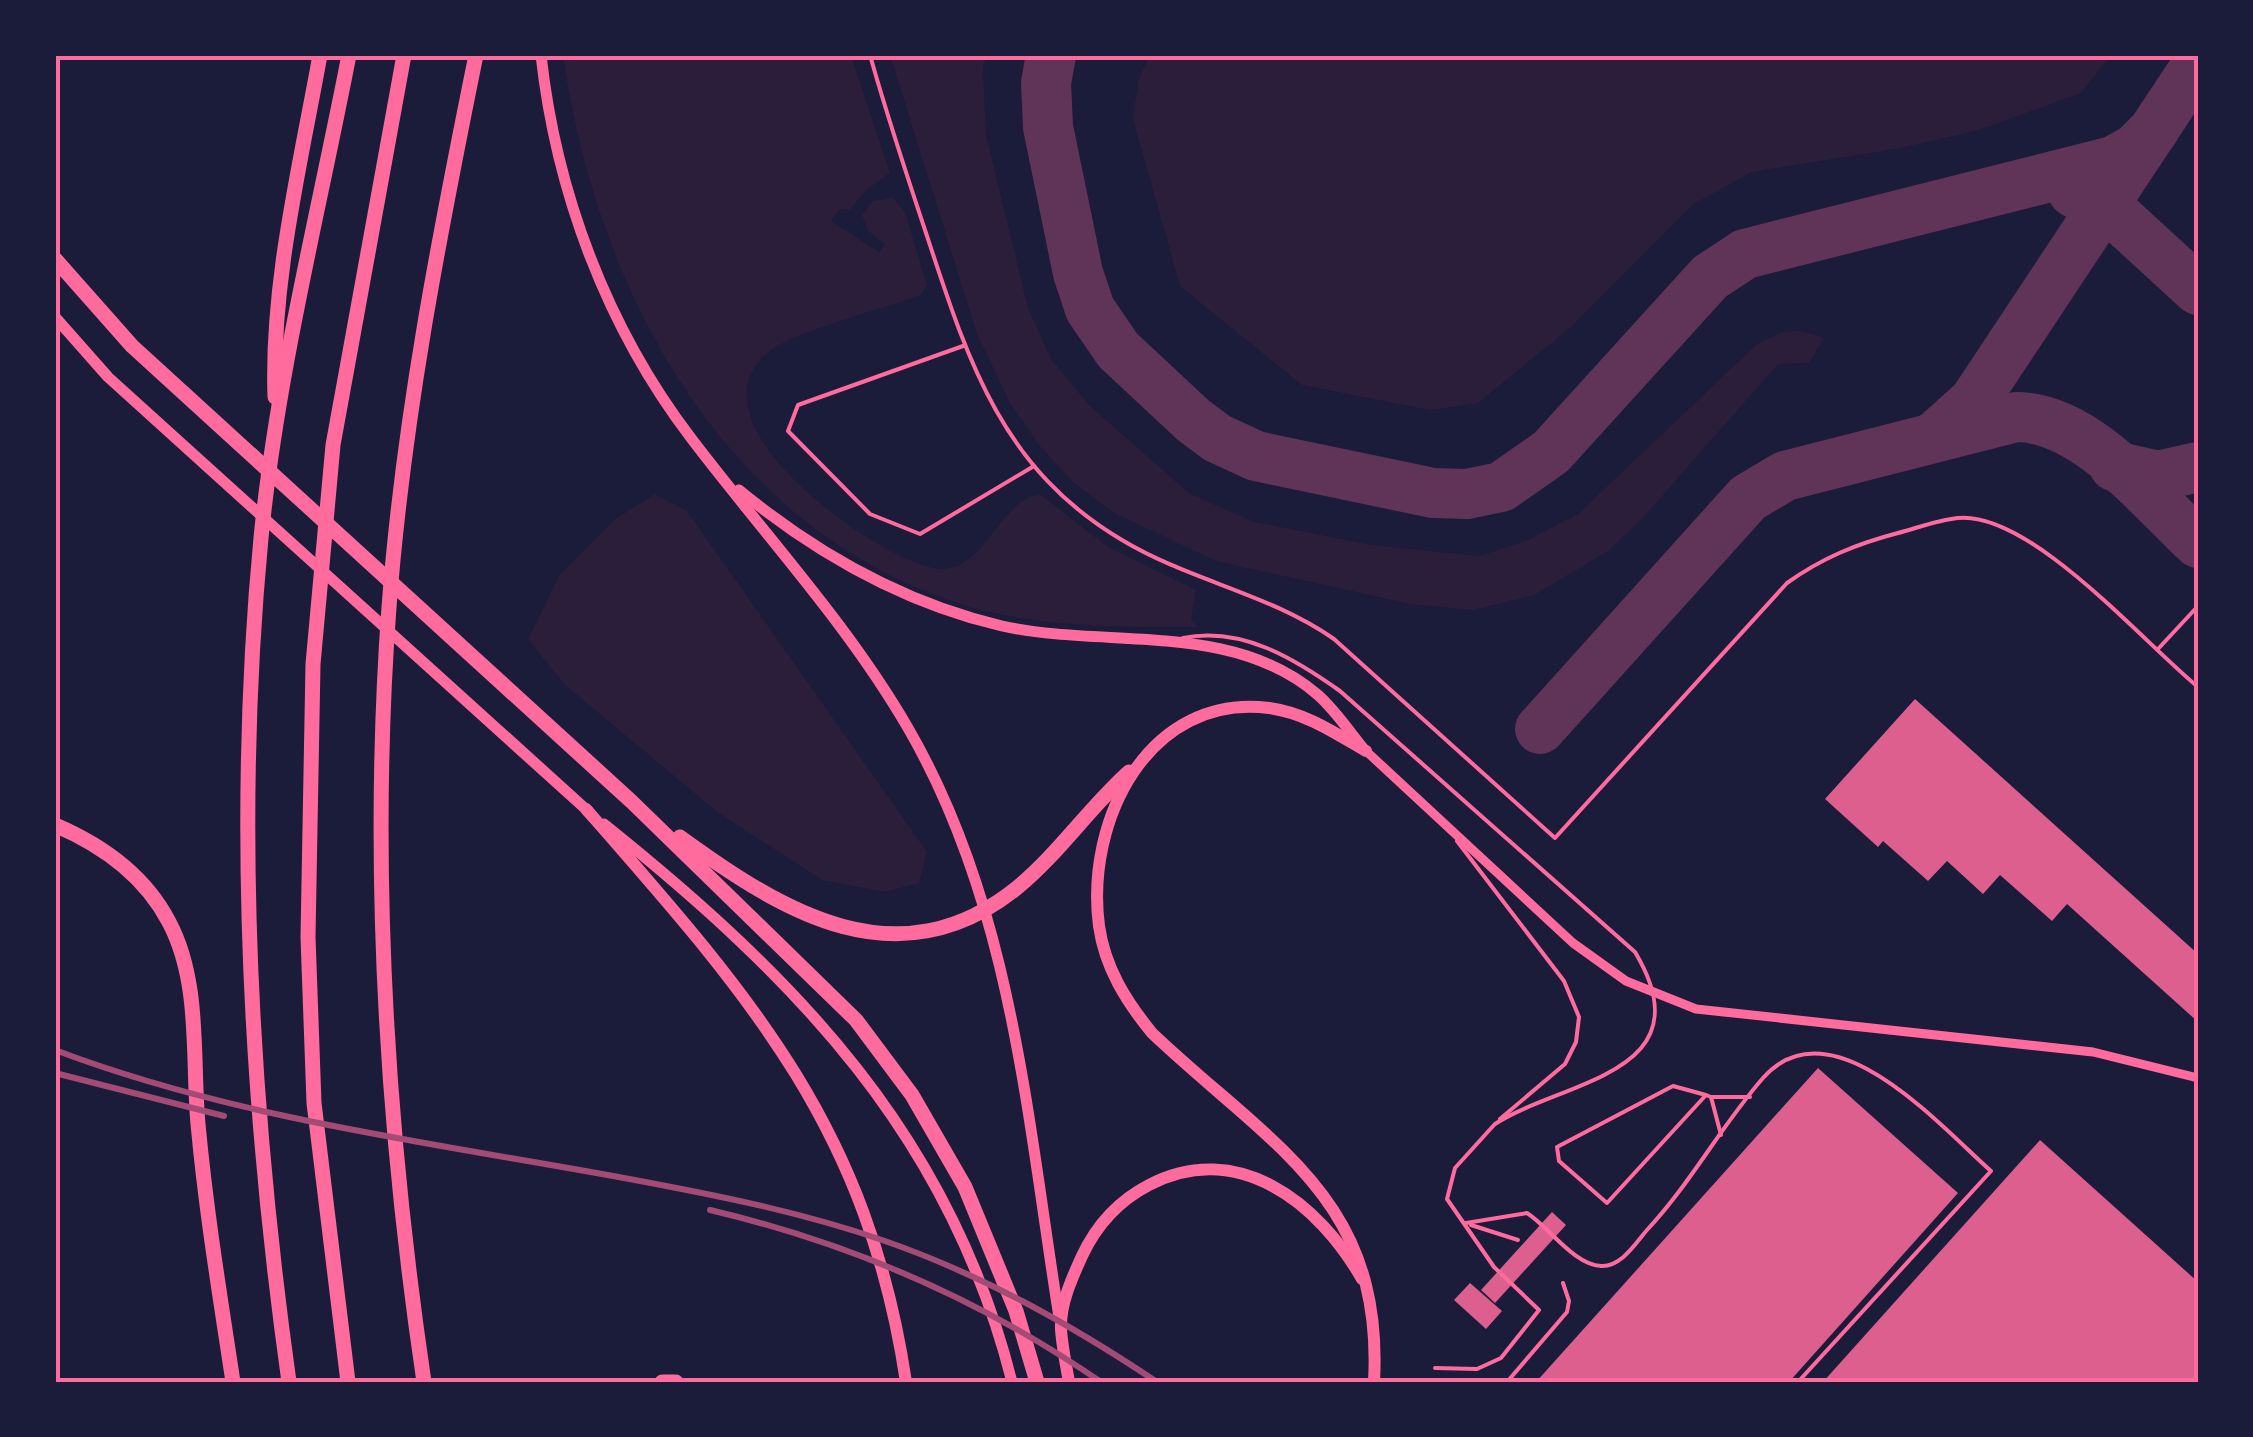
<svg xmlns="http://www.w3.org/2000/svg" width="2253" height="1437" font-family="Literata,serif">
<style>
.green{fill:#2a1e3b}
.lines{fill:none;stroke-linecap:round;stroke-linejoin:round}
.taxiway{stroke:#603358;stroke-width:50}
.building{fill:#dd5f8e}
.service{stroke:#ff6b9d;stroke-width:4}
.minor{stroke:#ff6b9d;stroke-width:9}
.secondary{stroke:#ff6b9d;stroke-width:11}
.primary{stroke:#ff6b9d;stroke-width:12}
.motorway{stroke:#ff6b9d;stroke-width:15}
.rail{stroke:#a44b75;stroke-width:6}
.neatline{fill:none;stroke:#ff6b9d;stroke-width:4}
</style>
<rect width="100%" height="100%" fill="#1b1b3a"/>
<!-- green -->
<g class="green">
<path d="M563 55H851L890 173 865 191 850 210 839 209 831 221 879 252 885 244 868 231 862 215 873 201 893 198 905 212 927 285 921 295C884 309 791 331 765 355 688 425 872 555 933 568 984 579 1002 493 1041 495L1108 547 1196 590 1191 620 1197 627C1126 627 1055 628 986 611 733 546 597 298 563 55Z"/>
<path d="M890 55H987L983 68 986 135 1028 308 1051 359 1090 406 1190 494 1255 522 1372 545 1479 556 1524 542 1578 514 1756 345C1782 330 1795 326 1824 338L1809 363 1778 364 1642 519 1608 551 1534 595 1473 610 1410 604 1216 561 1114 513 1074 483 1039 445 1010 403 977 334Z"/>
<polygon points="1149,55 2111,55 2081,93 1979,130 1901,148 1752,172 1692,205 1571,327 1478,403 1430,410 1302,385 1180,286 1133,119 1138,82"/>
<polygon points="655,494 687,511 927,852 919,883 885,892 822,880 716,811 564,684 528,639 559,576 615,519"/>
</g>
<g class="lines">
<!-- taxiway -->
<g class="taxiway">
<polyline points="1051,55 1046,83 1048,127 1078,273 1090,309 1118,350 1193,420 1217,438 1256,456 1433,493 1467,494 1501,487 1551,452 1710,277 1745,254 2113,161 2135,149 2154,130"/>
<polyline points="2073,192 2115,214 2198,290"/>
<polyline points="1934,437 1974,401 2198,63"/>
<polyline points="2114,466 2158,476 2198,467"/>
<path d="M1540 729 1748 498 1785 476 2016 417C2086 417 2149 498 2198 543"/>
</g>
</g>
<!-- building -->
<g class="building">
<polygon points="1915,699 2198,954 2198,1022 2067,904 2052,921 2000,875 1983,894 1947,861 1928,881 1883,841 1878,847 1825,799"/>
<polygon points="1818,1068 1958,1193 1789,1382 1536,1382"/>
<polygon points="2040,1140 2198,1282 2198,1382 1823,1382"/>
<polygon points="1552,1212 1566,1225 1495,1303 1481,1290"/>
<polygon points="1470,1283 1502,1311 1486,1329 1454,1300"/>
</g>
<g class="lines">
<!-- service -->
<g class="service">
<path d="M870 55C887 116 907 176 927 236 968 361 1002 469 1122 540 1190 581 1268 593 1334 639L1555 838 1787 583C1822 558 1856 544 1898 533 1917 528 1938 520 1958 518 2030 511 2143 642 2198 687"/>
<polyline points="963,346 798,405 788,431 870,514 920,534 1034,466"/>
<path d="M1183 638C1242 626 1295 659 1340 691L1635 952C1708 1074 1563 1080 1495 1124"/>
<polyline points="2158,649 2198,606"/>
<polyline points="1457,841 1564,981 1579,1017 1576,1042 1565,1064 1500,1119"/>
<polyline points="1706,1095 1607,1203 1559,1161 1557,1147 1673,1086 1706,1095 1711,1097 1750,1097"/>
<polyline points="1711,1097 1721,1135"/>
<path d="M1466 1223 1527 1213C1549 1227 1574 1265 1601 1266 1621 1267 1635 1244 1647 1230 1691 1183 1721 1126 1763 1078 1831 1001 1940 1126 1991 1171L1798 1382"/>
<polyline points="1471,1225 1518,1240"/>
<polyline points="1435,1368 1477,1369 1501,1358 1539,1310 1494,1267 1447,1199 1455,1168 1494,1125"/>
<polyline points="1507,1382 1567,1312 1569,1301 1563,1283"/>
</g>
<!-- minor -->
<polyline class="minor" points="1366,751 1573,943 1626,981 1696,1009 2093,1052 2198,1078"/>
<!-- secondary -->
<g class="secondary">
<path d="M541 55C556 192 607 328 691 438 763 533 848 624 908 728 1012 907 1027 1117 1059 1317"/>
<polyline points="55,317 108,377 589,812"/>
<path d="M739 490C817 554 904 603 1002 626 1106 649 1231 620 1318 695 1335 710 1349 731 1363 748"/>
<path d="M604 824C796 978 950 1135 1012 1382"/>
</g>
<!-- primary -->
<g class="primary">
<path d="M1366 751C1335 733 1306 713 1269 708 1149 693 1085 820 1099 926 1105 968 1126 1001 1152 1033 1271 1146 1384 1198 1374 1382"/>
<path d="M586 809C749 995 868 1127 906 1382"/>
<path d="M1069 1382C1066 1365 1062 1346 1061 1329 1060 1304 1072 1278 1082 1256 1097 1224 1118 1201 1149 1185 1238 1139 1319 1203 1362 1279"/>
</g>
<!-- motorway -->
<g class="motorway">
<polyline points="55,259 132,346 632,802 856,1020 912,1095 965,1187 1016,1311 1037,1382"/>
<path d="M275 397C271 283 300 167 320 55"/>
<path d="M55 825C102 845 145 876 169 922 201 982 192 1058 198 1124 206 1211 220 1296 233 1382"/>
<path d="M680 837C783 912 899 984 1018 887 1059 853 1089 808 1129 772"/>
<path d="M289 1382C250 1103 234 820 261 538 277 376 318 215 349 55"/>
<polyline points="348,1382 314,1103 308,937 313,664 333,445 404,55"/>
<path d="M424 1382C386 1125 370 866 389 607 403 421 439 237 476 55"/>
<polyline points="662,1382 676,1382"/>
</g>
<!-- rail -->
<g class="rail">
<path d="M55 1050C237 1119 434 1143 624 1178 710 1194 798 1211 882 1240 981 1274 1070 1324 1157 1382"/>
<polyline points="55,1073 224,1116"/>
<path d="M710 1210C850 1243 982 1300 1101 1382"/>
</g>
</g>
<!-- border -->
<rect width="2253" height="1437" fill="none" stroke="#1b1b3a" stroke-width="115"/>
<rect x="58" y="58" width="2138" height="1322" class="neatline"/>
</svg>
